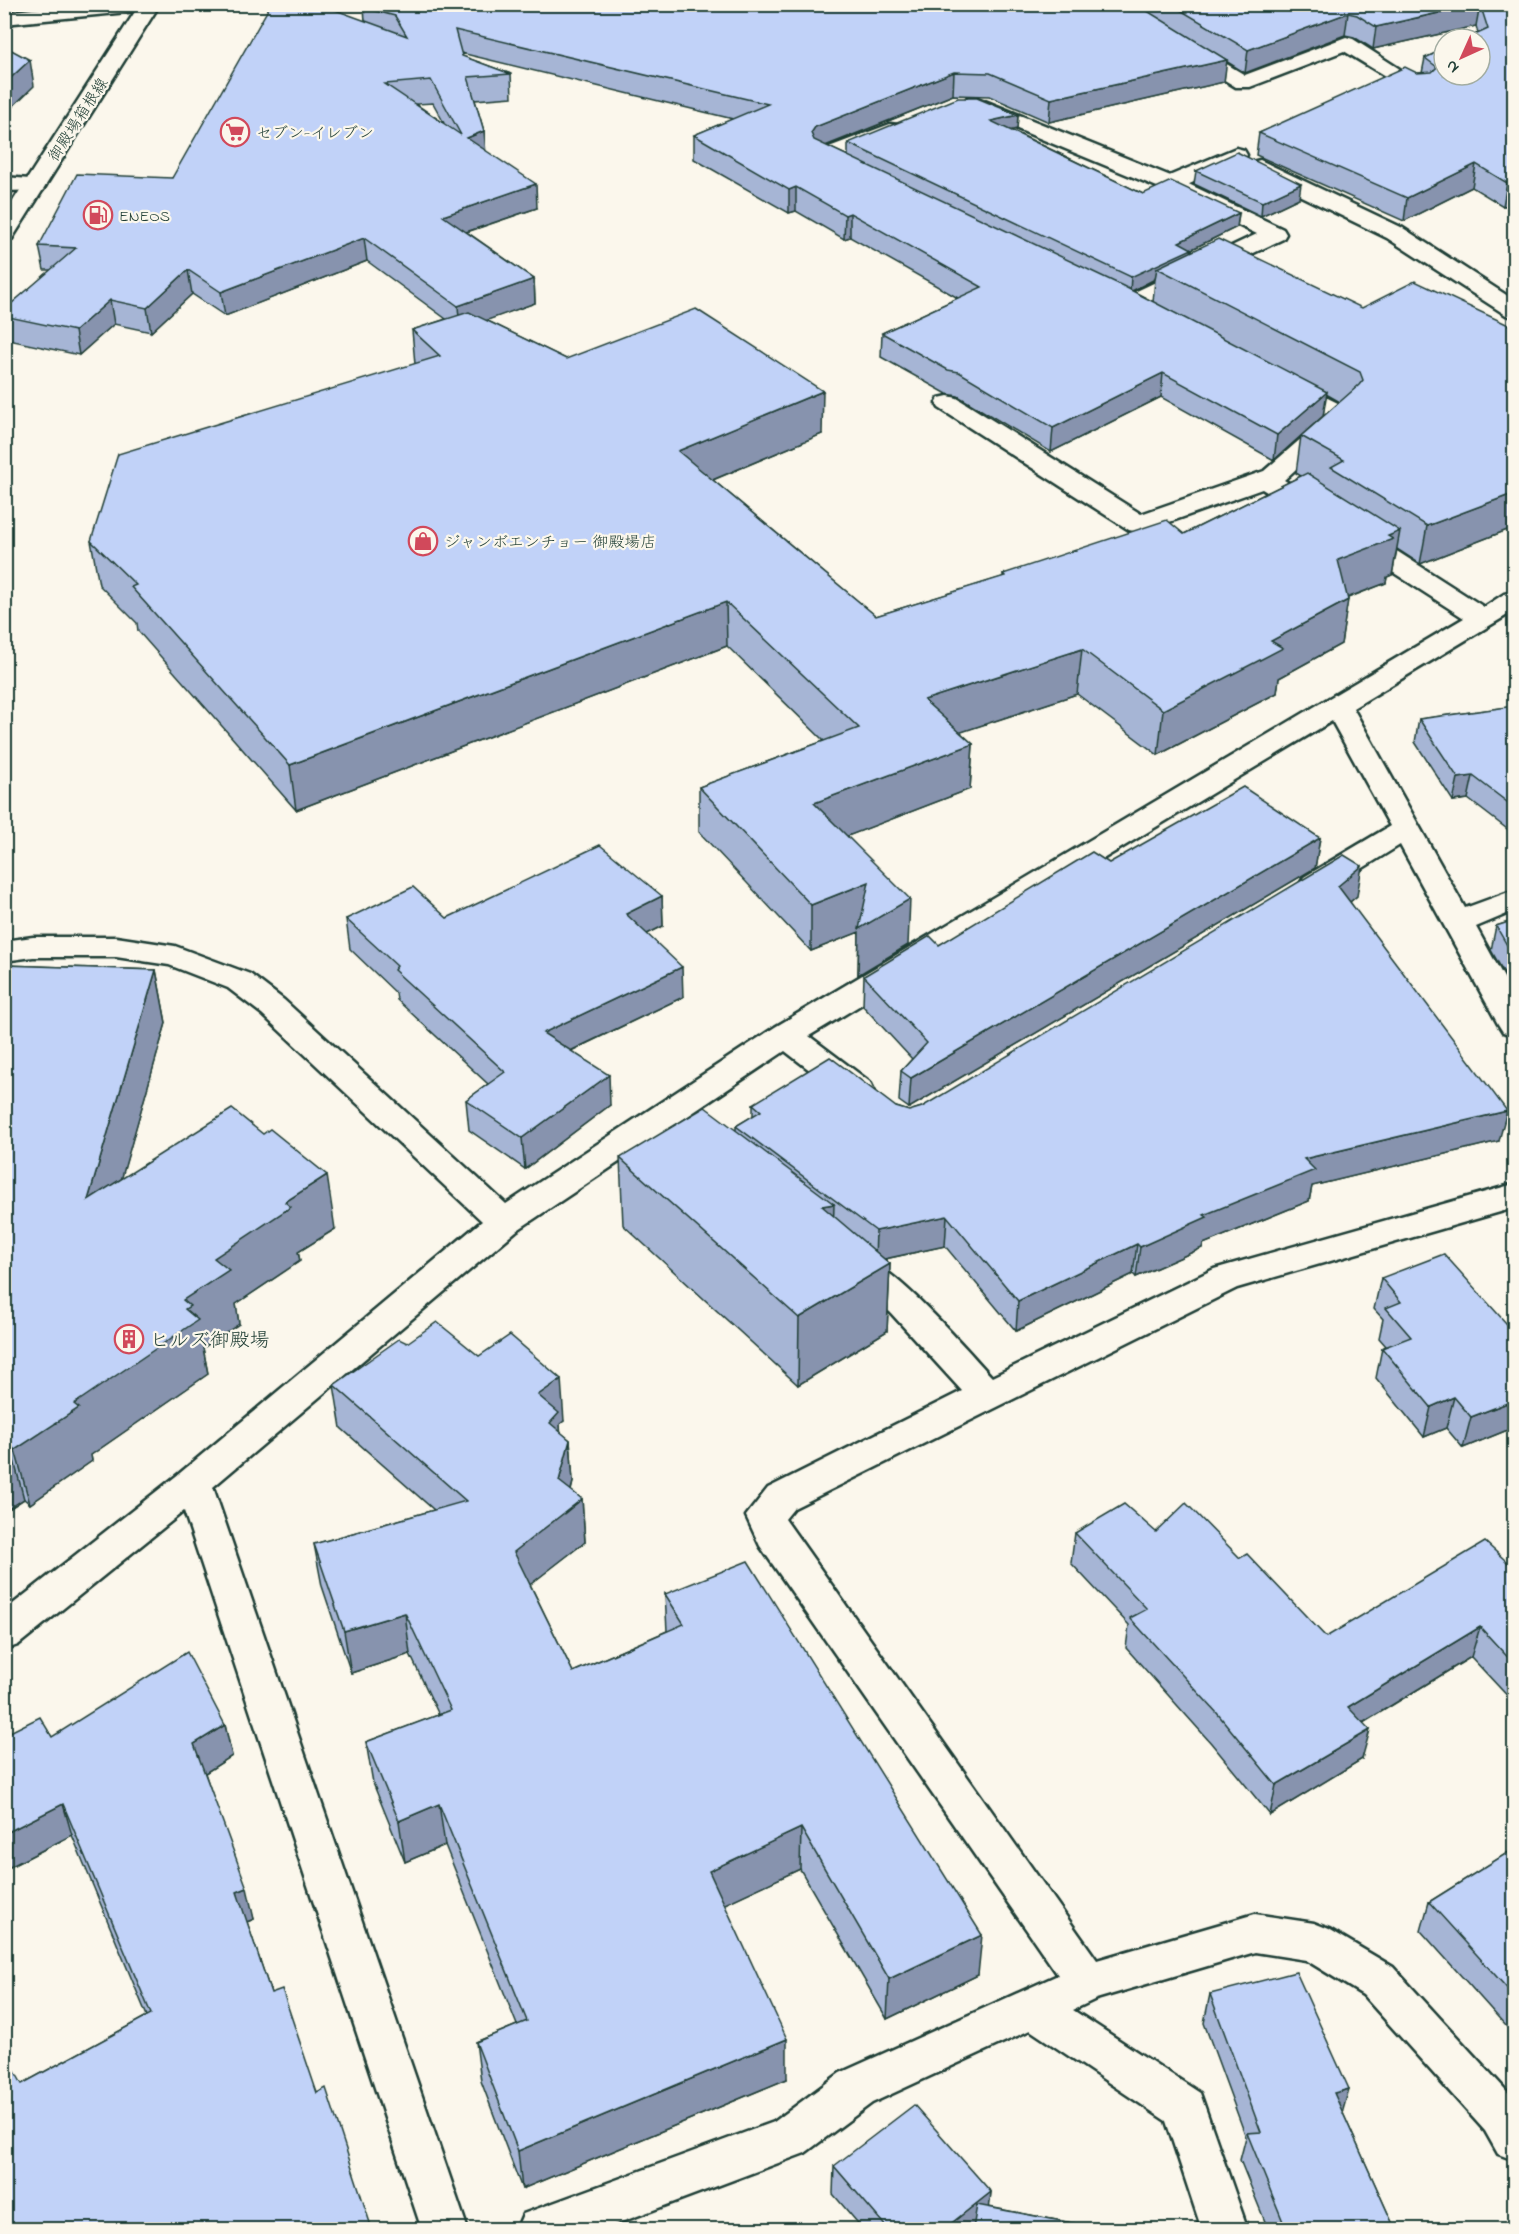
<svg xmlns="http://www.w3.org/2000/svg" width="1519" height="2234" font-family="'Indie Flower','Klee One',sans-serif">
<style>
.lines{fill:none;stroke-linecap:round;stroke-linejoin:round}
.service-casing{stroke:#1f3d34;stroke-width:5}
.minor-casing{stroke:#1f3d34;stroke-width:5}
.tertiary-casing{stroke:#1f3d34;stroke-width:5}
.secondary-casing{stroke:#1f3d34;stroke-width:5}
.service{fill:#fbf7ec;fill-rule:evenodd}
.minor{fill:#fbf7ec;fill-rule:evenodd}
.tertiary{fill:#fbf7ec;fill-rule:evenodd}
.secondary{fill:#fbf7ec;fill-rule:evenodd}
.wall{fill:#a6b5d5;stroke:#1f3d34;stroke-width:1.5;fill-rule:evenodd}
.shaded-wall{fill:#8793ae;stroke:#1f3d34;stroke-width:1.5}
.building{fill:#c1d2f8;stroke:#1f3d34;stroke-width:1.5;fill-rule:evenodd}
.labels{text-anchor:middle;stroke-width:4.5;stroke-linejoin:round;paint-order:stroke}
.far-street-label{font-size:16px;fill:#1f3d34;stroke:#fbf7ec}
.far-poi-label{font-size:16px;fill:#1f3d34;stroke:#fbf7ec;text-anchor:start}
.poi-label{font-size:20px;fill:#1f3d34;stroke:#fbf7ec;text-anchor:start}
</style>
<rect width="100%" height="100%" fill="#fbf7ec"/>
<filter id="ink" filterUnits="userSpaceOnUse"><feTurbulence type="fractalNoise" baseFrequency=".0167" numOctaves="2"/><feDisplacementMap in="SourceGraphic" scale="12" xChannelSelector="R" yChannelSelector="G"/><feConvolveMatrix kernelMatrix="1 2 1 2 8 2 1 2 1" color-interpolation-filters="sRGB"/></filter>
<g filter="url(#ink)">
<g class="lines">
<!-- service casing -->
<g class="service-casing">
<polygon id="service" points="1236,148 1244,150 1247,155 1244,160 1178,189 1162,189 1159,184 1162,179"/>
</g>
<!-- minor casing -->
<g class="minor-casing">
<g id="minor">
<polygon points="1101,4 1126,4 1245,75 1346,37 1353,39 1431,89 1427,93 1413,93 1344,51 1250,87 1236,87"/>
<polygon points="975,97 1178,179 1283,229 1286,234 1283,239 1138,308 1122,308 1118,303 1122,298 1257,234 1162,189 967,108 964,103 967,98"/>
<path d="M890 124 898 125 901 130 898 135 842 157 860 165 863 170 860 175C846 178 821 169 813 157L816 152Z"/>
<polygon points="1260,160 1403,228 1514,300 1514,317 1506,315 1387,238 1252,172 1249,167 1252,162"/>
<polygon points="4,177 43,180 46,185 43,190 4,191"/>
<path d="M1285 377 1352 410 1355 415 1284 480 1326 506 1330 512 1326 518C1304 523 1281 500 1262 489L1147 530 1138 532 1129 530 939 408 936 403 939 398 948 396 957 398 1141 514 1264 471 1327 416 1276 389 1273 384 1276 379Z"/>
<polygon points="1358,530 1367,532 1484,607 1504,594 1514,592 1514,611 1353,708 1465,908 1514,890 1514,911 1476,927 1514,996 1514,1035 1503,1032 1498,1024 1400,845 1326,891 1315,894 1304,891 1300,884 1304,877 1390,826 1332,721 809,1036 870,1082 874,1090 870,1098 858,1101 846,1098 785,1051 516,1231 213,1487 468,2230 422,2230 184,1511 18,1645 4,1650 4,1611 180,1473 482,1221 262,1014 228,988 169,965 116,957 33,957 4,961 4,941 33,937 116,937 175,946 250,974 284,1000 506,1204 775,1027 1464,618 1349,544 1345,538 1349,532"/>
<path d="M1514 1184V1208L1237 1288 794 1508 785 1519 1097 1960 1255 1914 1314 1923 1329 1929 1393 1967 1514 2099V2160L1498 2154 1485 2131 1363 1995 1306 1960 1255 1952 1096 1999 1073 2010 1200 2093 1248 2230H1202L1166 2121 1030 2030 872 2103 805 2153 789 2159 600 2230H516L523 2214 774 2122 840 2073 1058 1975 760 1546 746 1516 768 1488 962 1391 890 1312 842 1276 837 1267 842 1258C846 1257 851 1254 855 1255 887 1257 968 1351 992 1377L1214 1269Z"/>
</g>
</g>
<!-- tertiary casing -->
<g class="tertiary-casing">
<polygon id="tertiary" points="80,4 158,4 148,10 4,24 4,12"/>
</g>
<!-- secondary casing -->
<g class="secondary-casing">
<polygon id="secondary" points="140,4 160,4 15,234 12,239 4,241 4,215"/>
</g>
<!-- service -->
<use href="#service" class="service"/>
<!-- minor -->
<use href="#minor" class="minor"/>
<!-- tertiary -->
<use href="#tertiary" class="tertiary"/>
<!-- secondary -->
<use href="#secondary" class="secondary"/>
</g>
<!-- wall -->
<g class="wall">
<path d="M1149 4H1515V204L1503 206 1472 187 1404 221 1256 155 1259 133 1417 73H1422L1425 58 1478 33 1476 26 1373 49 1354 37 1345 35 1245 73 1226 61 1224 82 1049 122 989 96 953 95 826 146 848 156V143L1018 115 1017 129 1011 130 1143 194 1239 213 1237 227 1192 249V251L1362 308 1515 328V527L1420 564 1397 549 1392 575 1387 577 1386 583 1348 598 1341 644 1279 678 1277 693 1158 755 1077 694 960 732 973 744 970 789 847 836 908 945 858 975 859 932 811 951 699 832V787L824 741 727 646 296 810 138 631 137 623 99 585 91 541 415 364 412 330 446 319 367 261 225 316 192 294 151 332 114 324 79 355 4 339V310L51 270H44L39 246 172 178 365 21 364 8 1148 12ZM461 53 733 119 694 135V159L789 213 796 211 844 239 850 237 958 298 882 333 881 357 947 394 958 396 1051 452 1161 397 1274 460 1323 416 1326 394 1340 402 1301 436 1296 473 1301 476 1184 534 1003 574V577L876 616 713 480 822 434 566 359 486 320 535 303 534 279 467 232 537 208 485 151 484 131 475 100 512 97 511 74 462 56ZM433 103 444 123 416 104ZM1155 279 1153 302 1132 291Z"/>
<polygon points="1196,171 1299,198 1261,216 1194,184"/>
<polygon points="1515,706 1515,835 1468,799 1453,801 1415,742 1419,719"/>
<polygon points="1320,838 1315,868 909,1108 899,1101 901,1071 912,1059 863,1006 864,976 939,945 1109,863"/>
<polygon points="662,896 663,926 647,934 683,997 571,1051 610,1105 525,1169 469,1130 466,1100 488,1084 397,1000 396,993 350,949 346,919 447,918"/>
<polygon points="1357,896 1350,902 1499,1141 1312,1186 1309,1201 1203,1244 1202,1248 1136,1277 1133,1274 1016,1331 945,1246 885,1259 890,1264 887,1331 798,1385 623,1225 620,1158 736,1130 736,1126 753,1116 753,1104 896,1107 909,1111 922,1107"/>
<polygon points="1515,920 1515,992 1491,950 1496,926"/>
<polygon points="4,965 156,970 166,1023 121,1179 335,1229 298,1252 300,1261 236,1304 239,1324 203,1348 208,1374 91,1455 92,1461 30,1504 24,1499 4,1512"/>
<polygon points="1381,1278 1515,1333 1515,1427 1463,1448 1446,1428 1424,1437 1376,1378 1382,1348 1386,1346 1379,1338 1383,1319 1374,1309"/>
<polygon points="407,1343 479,1356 564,1421 560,1424 560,1432 570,1440 573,1482 571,1491 582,1499 585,1542 530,1584 573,1672 667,1631 665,1594 978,1975 887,2019 800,1869 724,1904 787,2079 522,2189 481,2081 476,2042 517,2025 445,1845 405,1862 373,1783 366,1742 439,1715 410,1654 351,1673 322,1586 314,1544 434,1510 341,1428 334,1385"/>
<polygon points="1156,1532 1240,1558 1326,1637 1515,1569 1515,1704 1471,1657 1363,1723 1362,1759 1270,1815 1211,1743 1126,1648 1129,1625 1071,1563 1075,1533"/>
<polygon points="225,1725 232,1756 205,1773 254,1919 247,1922 271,1993 317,2093 372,2229 22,2084 147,2016 72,1835 4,1870 4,1735 52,1737"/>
<polygon points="1515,1848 1515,2036 1421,1931 1429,1902"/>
<polygon points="1210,1994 1342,2111 1395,2229 1268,2229 1240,2160 1246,2137 1204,2023"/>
<polygon points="834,2166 991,2192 989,2207 1103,2229 863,2229 833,2194"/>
</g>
<!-- shaded-wall -->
<g class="shaded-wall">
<polygon points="1480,4 1476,26 1373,49 1376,27"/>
<polygon points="1348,13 1345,35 1245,73 1248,50"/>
<polygon points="30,60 34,86 4,115 4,84"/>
<polygon points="1227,60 1224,82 1049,122 1051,99"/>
<polygon points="954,72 953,95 815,150 811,133 815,127"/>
<polygon points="1018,115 1017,129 991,135 991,121"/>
<polygon points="484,131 486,154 467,138"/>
<polygon points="1476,164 1472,187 1404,221 1407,198"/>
<polygon points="1515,182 1515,204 1503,206 1507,183"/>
<polygon points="536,184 537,208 445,239 443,216"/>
<polygon points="1301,184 1299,198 1261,216 1262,202"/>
<polygon points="796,187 796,211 789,213 789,190"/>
<polygon points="850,213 850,237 844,239 845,215"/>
<polygon points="1239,213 1237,227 1190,250 1192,249 1191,263 1157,268 1155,279 1130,292 1131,277 1179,242"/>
<polygon points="364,238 367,261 225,316 221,292"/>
<polygon points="188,270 192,294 151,332 147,308"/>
<polygon points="534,279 535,303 460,330 458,306"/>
<polygon points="110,300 114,324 79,355 75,331"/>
<polygon points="1163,373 1161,397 1051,452 1053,428"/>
<polygon points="823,391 822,434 679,494 678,451"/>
<polygon points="1327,392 1323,416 1274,460 1277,435"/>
<polygon points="1515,493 1515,527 1420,564 1427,526"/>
<polygon points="1400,531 1392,575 1387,577 1386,583 1331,604 1338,560 1388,536"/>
<polygon points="1348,600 1341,644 1279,678 1277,693 1158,755 1163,710 1271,641"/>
<polygon points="726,602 727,646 296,810 290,765"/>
<polygon points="1082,649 1077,694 922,745 924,700"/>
<polygon points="973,744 970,789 814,849 814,803"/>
<polygon points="1473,776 1468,799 1453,801 1458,778"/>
<polygon points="1320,838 1315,868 909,1108 911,1078"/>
<polygon points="1362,866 1357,896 1333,916 1338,886"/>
<polygon points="869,882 910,899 908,945 858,975 859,932 811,951 811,905"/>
<polygon points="662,896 663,926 627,944 626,914"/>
<polygon points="682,967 683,997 545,1063 543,1033"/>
<polygon points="156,970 166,1023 100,1254 88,1200"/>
<polygon points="609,1075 610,1105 525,1169 522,1138"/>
<polygon points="1507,1111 1499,1141 1312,1186 1309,1201 1203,1244 1202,1248 1136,1277 1140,1247 1204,1215 1304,1159"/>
<polygon points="327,1175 335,1229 298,1252 300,1261 236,1304 239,1324 203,1348 208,1374 91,1455 92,1461 30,1504 15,1450 74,1404 183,1300 214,1258 285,1202"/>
<polygon points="834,1204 832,1271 822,1206"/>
<polygon points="947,1216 945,1246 875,1261 876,1231"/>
<polygon points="1137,1244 1133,1274 1016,1331 1018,1301"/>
<polygon points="890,1264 887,1331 798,1385 799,1318"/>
<polygon points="561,1379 564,1421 560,1424 562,1455 538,1395"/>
<polygon points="1454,1397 1446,1428 1424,1437 1431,1407"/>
<polygon points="1515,1400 1515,1427 1463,1448 1471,1417"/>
<polygon points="570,1440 573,1482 565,1513 582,1499 585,1542 518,1594 514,1552 559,1481"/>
<polygon points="10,1445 24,1499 4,1512 4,1448"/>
<polygon points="405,1613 410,1654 351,1673 344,1631"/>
<polygon points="1480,1627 1471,1657 1341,1736 1348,1707"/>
<polygon points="225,1725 232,1756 202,1775 194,1744"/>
<polygon points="1370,1730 1362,1759 1270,1815 1276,1785"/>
<polygon points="63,1804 72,1835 4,1870 4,1834"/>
<polygon points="439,1804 445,1845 405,1862 399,1821"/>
<polygon points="801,1828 800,1869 710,1911 709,1871"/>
<polygon points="247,1888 254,1919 244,1923 237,1892"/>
<polygon points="982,1935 978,1975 887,2019 889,1979"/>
<polygon points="787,2039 787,2079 522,2189 518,2151"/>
<polygon points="1349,2089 1341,2117 1334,2093"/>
<polygon points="991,2192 988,2220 975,2229 944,2229"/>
</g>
<!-- building -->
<g class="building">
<path d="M271 4H319L407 36 395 16 364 8 383 4H1136L1227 60 1051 99 990 73 954 72 815 127 811 133 814 140 1123 286 1327 392 1277 435 1163 373 1053 428 959 372 948 370 882 333 982 287 850 213 845 215 796 187 789 190 694 135 768 104 455 30 462 56 511 74 468 77 484 131 467 138 536 184 443 216 534 279 458 306 364 238 221 292 188 270 147 308 110 300 75 331 4 316V310L76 248 39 246 77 174 172 178ZM431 80 461 135 385 84Z"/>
<polygon points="1170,4 1478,4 1376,27 1357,15 1348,13 1248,50"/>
<polygon points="1480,4 1515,4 1515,182 1507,183 1476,164 1407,198 1259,133 1405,67 1417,73 1432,72 1437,67 1425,58 1444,49 1444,75 1480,75 1480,39 1466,39 1488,29"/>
<polygon points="4,46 30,60 4,84"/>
<polygon points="958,98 977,98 1018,115 991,121 1143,194 1171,181 1239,213 1179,242 1192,249 1131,277 848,143"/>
<polygon points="1237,152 1301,184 1262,202 1196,171"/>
<polygon points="1218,239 1362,308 1415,281 1515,328 1515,493 1427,526 1331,467 1344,460 1301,436 1359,385 1363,380 1360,372 1157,268"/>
<polygon points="696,309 823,391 678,451 876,616 1005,576 1003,574 1167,520 1184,534 1307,473 1400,531 1388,536 1393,539 1338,560 1348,600 1271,641 1283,648 1163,710 1082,649 924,700 973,744 814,803 910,899 859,929 869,882 811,905 699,787 859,728 726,602 290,765 131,587 136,585 91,541 118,454 440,356 412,330 469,312 566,359"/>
<polygon points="1515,706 1515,808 1473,776 1458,778 1419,719"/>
<polygon points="1243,787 1320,838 911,1078 901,1071 927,1043 864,976 930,936 939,945 1092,852 1109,863"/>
<polygon points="600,845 662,896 626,914 682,967 543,1033 609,1075 522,1138 466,1100 505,1072 394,970 397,966 346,919 413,887 447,918"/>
<polygon points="1344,855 1362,866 1338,886 1507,1111 1304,1159 1315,1170 1204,1215 1207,1217 1140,1247 1137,1244 1018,1301 947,1216 876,1231 736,1126 761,1111 753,1104 830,1057 896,1107 909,1111 922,1107"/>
<polygon points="1515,920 1515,959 1496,926"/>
<polygon points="4,965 156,970 88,1200 232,1109 263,1134 270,1129 327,1175 285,1202 291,1207 214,1258 229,1270 183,1300 190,1306 185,1309 198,1320 74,1404 79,1408 15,1450 10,1445 4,1448"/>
<polygon points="705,1107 834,1204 822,1206 890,1264 799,1318 620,1158"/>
<polygon points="1444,1254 1515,1333 1515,1400 1471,1417 1454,1397 1431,1407 1382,1348 1411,1337 1386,1308 1401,1302 1381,1278"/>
<polygon points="437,1322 479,1356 510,1335 561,1379 538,1395 559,1413 550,1423 570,1440 559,1481 582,1499 514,1552 573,1672 684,1624 665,1594 748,1561 982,1935 889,1979 801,1828 709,1871 787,2039 518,2151 476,2042 527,2021 439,1804 399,1821 366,1742 451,1710 405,1613 344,1631 314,1544 466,1501 334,1385 399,1339 407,1343"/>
<polygon points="1186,1503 1240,1558 1247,1554 1326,1637 1485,1542 1515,1569 1515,1665 1480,1627 1348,1707 1370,1730 1276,1785 1217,1713 1130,1618 1147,1609 1075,1533 1124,1504 1156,1532"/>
<polygon points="187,1652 225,1725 194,1744 247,1888 237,1892 271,1993 282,1989 317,2093 326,2088 372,2229 7,2229 4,2224 4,2052 22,2084 151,2014 63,1804 4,1834 4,1735 40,1717 52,1737"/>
<polygon points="1515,1848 1515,1997 1429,1902"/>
<polygon points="1296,1972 1349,2089 1334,2093 1395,2229 1286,2229 1247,2133 1261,2132 1210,1994"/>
<polygon points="914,2105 991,2192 944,2229 888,2229 834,2166"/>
<polygon points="977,2205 1103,2229 973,2229"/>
</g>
</g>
<!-- icons -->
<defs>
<g id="supermarket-ring" transform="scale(1.5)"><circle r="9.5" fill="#fbf7ec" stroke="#d1495b" stroke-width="1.5"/><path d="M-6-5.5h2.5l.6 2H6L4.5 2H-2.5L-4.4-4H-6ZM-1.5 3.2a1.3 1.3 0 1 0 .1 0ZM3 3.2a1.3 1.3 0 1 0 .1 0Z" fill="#d1495b"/></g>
<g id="fuel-ring" transform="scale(1.5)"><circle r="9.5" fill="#fbf7ec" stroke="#d1495b" stroke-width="1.5"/><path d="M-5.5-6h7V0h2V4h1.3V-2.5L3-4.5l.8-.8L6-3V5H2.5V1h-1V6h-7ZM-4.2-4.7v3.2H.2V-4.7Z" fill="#d1495b"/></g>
<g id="shop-ring" transform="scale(1.5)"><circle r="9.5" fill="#fbf7ec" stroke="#d1495b" stroke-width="1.5"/><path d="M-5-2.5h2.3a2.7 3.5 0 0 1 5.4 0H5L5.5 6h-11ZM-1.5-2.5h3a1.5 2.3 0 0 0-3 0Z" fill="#d1495b"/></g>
<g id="building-ring" transform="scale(1.5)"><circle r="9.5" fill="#fbf7ec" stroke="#d1495b" stroke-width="1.5"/><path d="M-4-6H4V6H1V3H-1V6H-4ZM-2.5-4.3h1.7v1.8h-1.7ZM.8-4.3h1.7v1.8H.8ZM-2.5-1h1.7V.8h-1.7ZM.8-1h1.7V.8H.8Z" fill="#d1495b"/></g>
</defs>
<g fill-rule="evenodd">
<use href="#supermarket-ring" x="235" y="132"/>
<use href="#fuel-ring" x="98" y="215"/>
<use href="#shop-ring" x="423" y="541"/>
<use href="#building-ring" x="129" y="1339"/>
</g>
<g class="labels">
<!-- far-street labels -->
<g class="far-street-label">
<text transform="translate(77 119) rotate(-57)" y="6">御殿場箱根線</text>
</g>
<!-- far-poi labels -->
<g class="far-poi-label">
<text x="256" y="138">セブン-イレブン</text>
<text x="119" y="221">ENEOS</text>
<text x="444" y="547">ジャンボエンチョー 御殿場店</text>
</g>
<!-- poi labels -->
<g class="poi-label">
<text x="150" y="1346">ヒルズ御殿場</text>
</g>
</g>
<!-- margin -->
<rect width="1519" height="2234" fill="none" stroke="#fbf7ec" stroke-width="24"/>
<rect x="12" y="12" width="1495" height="2210" fill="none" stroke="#1f3d34" stroke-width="2" filter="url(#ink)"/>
<!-- north arrow -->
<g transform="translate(1462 57) rotate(225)"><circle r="28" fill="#fbf7ec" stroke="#a3ada2" stroke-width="1.5"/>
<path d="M0-4.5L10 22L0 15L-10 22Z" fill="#d1495b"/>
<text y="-9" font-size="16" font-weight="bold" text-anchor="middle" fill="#1f3d34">N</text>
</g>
</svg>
